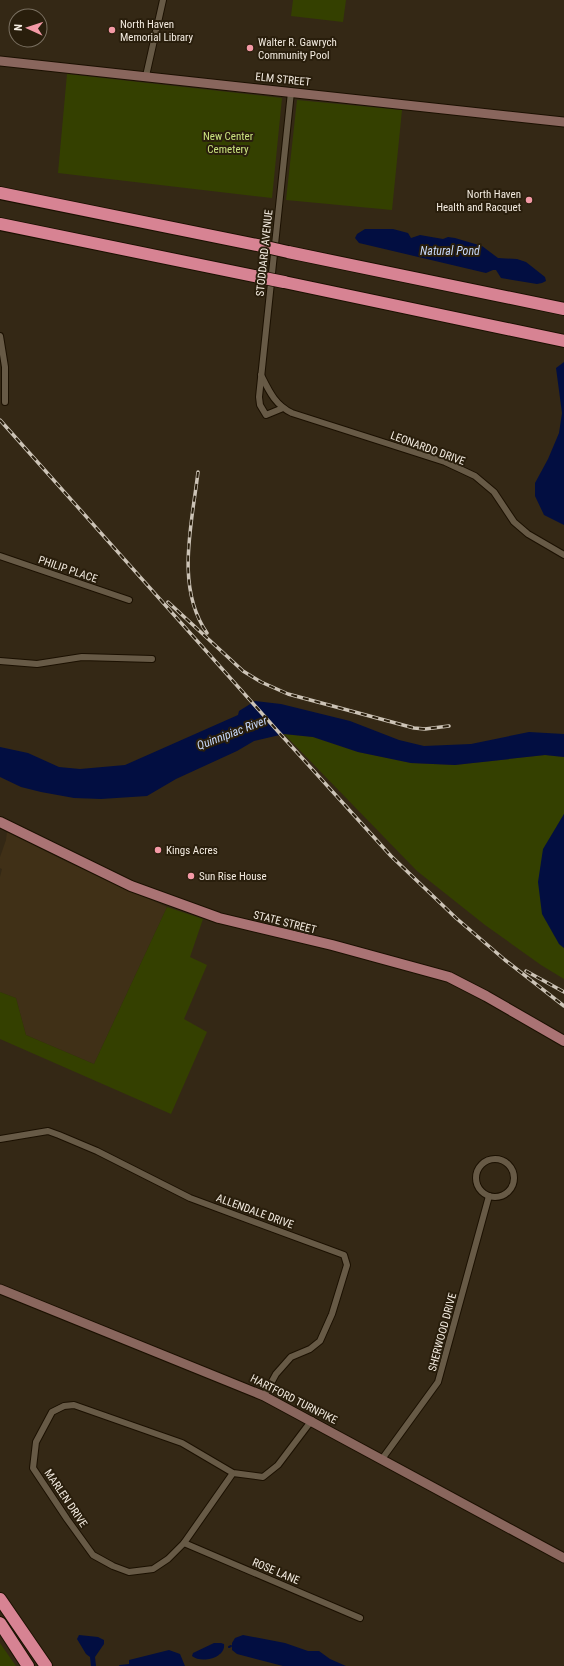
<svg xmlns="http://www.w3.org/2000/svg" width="564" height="1666" font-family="'Roboto Condensed',sans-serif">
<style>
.built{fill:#403017}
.green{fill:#344000}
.water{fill:#020e41}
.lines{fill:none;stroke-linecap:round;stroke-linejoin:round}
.stream{stroke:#020e41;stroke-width:2}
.street-casing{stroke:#1b1001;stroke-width:8}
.secondary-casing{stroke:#1b1001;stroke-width:11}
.primary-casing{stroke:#1b1001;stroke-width:12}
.highway-casing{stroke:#1b1001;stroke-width:14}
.street{stroke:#675a46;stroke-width:6}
.secondary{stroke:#89665d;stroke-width:9}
.primary{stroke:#aa7374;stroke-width:10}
.highway{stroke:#d78393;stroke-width:12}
.rail-casing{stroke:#ccc3b6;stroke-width:3.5}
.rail{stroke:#291e0c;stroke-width:2;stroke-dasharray:6;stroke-linecap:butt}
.highway-bridge-casing{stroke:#1b1001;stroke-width:14;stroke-linecap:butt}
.highway-bridge{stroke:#d78393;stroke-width:12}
.poi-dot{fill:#f49aa6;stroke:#291e0c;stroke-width:1.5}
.labels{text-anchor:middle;stroke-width:4;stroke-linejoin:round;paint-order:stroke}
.poi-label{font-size:11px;fill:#f3ebe0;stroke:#291e0c;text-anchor:start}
.street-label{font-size:11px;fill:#f3ebe0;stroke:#291e0c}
.park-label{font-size:11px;fill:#cbe380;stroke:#291e0c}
.water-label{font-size:12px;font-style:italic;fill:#c6d7f9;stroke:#291e0c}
</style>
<rect width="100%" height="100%" fill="#342815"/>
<!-- built -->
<polygon class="built" points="7,832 67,862 167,907 94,1064 26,1035 16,998 0,992 0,877 2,869 0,868 0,857 6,840"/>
<!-- green -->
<g class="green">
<polygon points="293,0 346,0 343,22 291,16"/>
<polygon points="67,74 282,98 272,198 58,173"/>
<polygon points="297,100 402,110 392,210 286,200"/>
<polygon points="284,734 313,737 358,752 411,763 455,765 545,755 564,757 564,814 544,849 559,944 564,948 564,979 541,965 485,925 417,871"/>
<polygon points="167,907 203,919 190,957 207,965 184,1019 207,1032 171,1114 0,1039 0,992 16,998 26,1035 94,1064"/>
<polygon points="0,1643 16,1666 0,1666"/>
</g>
<!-- water -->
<g class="water">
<polygon points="365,229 393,229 408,233 411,238 420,235 443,239 448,237 455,238 482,246 498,258 517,259 526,262 545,277 546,281 542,283 537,284 501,278 496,270 493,270 486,273 359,243 355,238 357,234"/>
<polygon points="564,362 564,525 544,515 535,496 535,483 548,459 559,433 562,413 556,368"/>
<polygon points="255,701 281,704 350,721 399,740 424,746 471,744 529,732 564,734 564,757 545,755 455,765 411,763 358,752 313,737 284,734 254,741 237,751 176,779 147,796 101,799 74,798 41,792 21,787 0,777 0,747 28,753 59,767 80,769 125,765 238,715 239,711"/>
<polygon points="564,814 564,948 559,944 542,914 538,882 543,849"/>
<polygon points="79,1635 98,1637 104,1640 104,1644 95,1657 96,1666 91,1666 90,1657 86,1654 77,1639"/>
<polygon points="243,1635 285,1643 308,1651 319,1651 330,1659 346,1666 283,1666 237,1654 232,1650 232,1643 235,1638"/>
<path d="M214 1643H221L224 1644C226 1658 201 1664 192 1656L193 1653Z"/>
<polygon points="169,1650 180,1654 185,1666 129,1666 129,1660"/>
</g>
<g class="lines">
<!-- stream -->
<g class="stream">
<polyline points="229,1647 231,1646"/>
<polyline points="120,1666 129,1665"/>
</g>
<!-- street casing -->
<g class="street-casing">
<g id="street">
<polyline points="146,76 163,0"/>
<polyline points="0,336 5,367 5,402"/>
<path d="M261 375C269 391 275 405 292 413L445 462 475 476 494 492 514 522 528 534 564 555"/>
<polyline points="283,408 266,415 260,405 259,397 291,92"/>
<polyline points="0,556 129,600"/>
<polyline points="0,661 37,664 82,657 152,659"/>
<polyline points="0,1139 48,1131 59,1135 97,1151 190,1198 344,1255 347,1265 332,1314 320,1341 310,1349 291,1357 276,1374 264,1396"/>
<circle cx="495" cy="1178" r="19"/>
<polyline points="382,1459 438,1382 489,1196"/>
<polyline points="233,1473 182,1443 74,1405 64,1406 52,1412 36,1442 33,1468 67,1519 93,1555 113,1566 129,1572 153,1569 168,1559 184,1543 233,1473 263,1477 278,1465 312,1420"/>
<polyline points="184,1543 360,1618"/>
</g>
</g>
<!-- secondary casing -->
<g class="secondary-casing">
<g id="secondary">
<polyline points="0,61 564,122"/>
<polyline points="0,1289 264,1396 564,1558"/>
</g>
</g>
<!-- primary casing -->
<g class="primary-casing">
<polyline id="primary" points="0,822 131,886 219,918 332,945 449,977 486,996 564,1041"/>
</g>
<!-- highway casing -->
<g class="highway-casing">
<g id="highway">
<polyline points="0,193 262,246"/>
<polyline points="0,224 259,277"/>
<polyline points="288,252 564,309"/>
<polyline points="284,282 564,341"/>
<polyline points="0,1599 46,1666"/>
<polyline points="0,1623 28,1666"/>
</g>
</g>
<!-- street -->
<use href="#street" class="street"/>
<!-- secondary -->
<use href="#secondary" class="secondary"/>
<!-- primary -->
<use href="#primary" class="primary"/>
<!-- highway -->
<use href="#highway" class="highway"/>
<!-- rail casing -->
<g class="rail-casing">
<g id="rail">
<polyline points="0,420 283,737 391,856 456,918 505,960 564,1006"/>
<path d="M198 472C192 524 175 587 207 633"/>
<polyline points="168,602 243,671 261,682 288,694 414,728 425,729 449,726"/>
<polyline points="526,971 564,992"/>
</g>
</g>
<!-- rail -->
<use href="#rail" class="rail"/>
<!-- highway-bridge casing -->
<g class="highway-bridge-casing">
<g id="highway-bridge">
<polyline points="262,246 288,252"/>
<polyline points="259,277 284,282"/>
</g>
</g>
<!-- highway-bridge -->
<use href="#highway-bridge" class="highway-bridge"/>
</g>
<!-- markers -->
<g class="poi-dot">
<circle cx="112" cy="30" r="4"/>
<circle cx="250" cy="48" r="4"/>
<circle cx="529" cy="200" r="4"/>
<circle cx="158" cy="850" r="4"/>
<circle cx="191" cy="876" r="4"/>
</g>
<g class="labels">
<!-- poi labels -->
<g class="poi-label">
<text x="120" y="28">North Haven<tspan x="120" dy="13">Memorial Library</tspan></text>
<text x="258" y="46">Walter R. Gawrych<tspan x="258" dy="13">Community Pool</tspan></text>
<text x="521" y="198" text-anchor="end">North Haven<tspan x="521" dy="13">Health and Racquet</tspan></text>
<text x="166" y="854">Kings Acres</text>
<text x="199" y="880">Sun Rise House</text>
</g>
<!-- street labels -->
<g class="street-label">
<text transform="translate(283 79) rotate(6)" y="4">ELM STREET</text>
<text transform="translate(264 253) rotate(-84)" y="4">STODDARD AVENUE</text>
<text transform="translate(428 448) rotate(20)" y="4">LEONARDO DRIVE</text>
<text transform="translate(68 569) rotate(19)" y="4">PHILIP PLACE</text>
<text transform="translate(285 922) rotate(14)" y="4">STATE STREET</text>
<text transform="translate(255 1211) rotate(20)" y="4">ALLENDALE DRIVE</text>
<text transform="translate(442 1332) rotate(-75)" y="4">SHERWOOD DRIVE</text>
<text transform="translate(294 1399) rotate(27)" y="4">HARTFORD TURNPIKE</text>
<text transform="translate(66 1498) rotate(56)" y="4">MARLEN DRIVE</text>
<text transform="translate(276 1571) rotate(23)" y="4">ROSE LANE</text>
</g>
<!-- park labels -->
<g class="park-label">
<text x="228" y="140">New Center<tspan x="228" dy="13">Cemetery</tspan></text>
</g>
<!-- water labels -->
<g class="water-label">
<text x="450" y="255">Natural Pond</text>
<text transform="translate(232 733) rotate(-21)" y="4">Quinnipiac River</text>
</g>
</g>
<!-- north arrow -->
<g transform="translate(28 28) rotate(273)"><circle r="19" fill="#291e0c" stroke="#7a7061"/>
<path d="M0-3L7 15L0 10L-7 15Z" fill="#f49aa6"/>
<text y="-6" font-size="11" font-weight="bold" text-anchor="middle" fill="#f3ebe0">N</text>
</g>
</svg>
